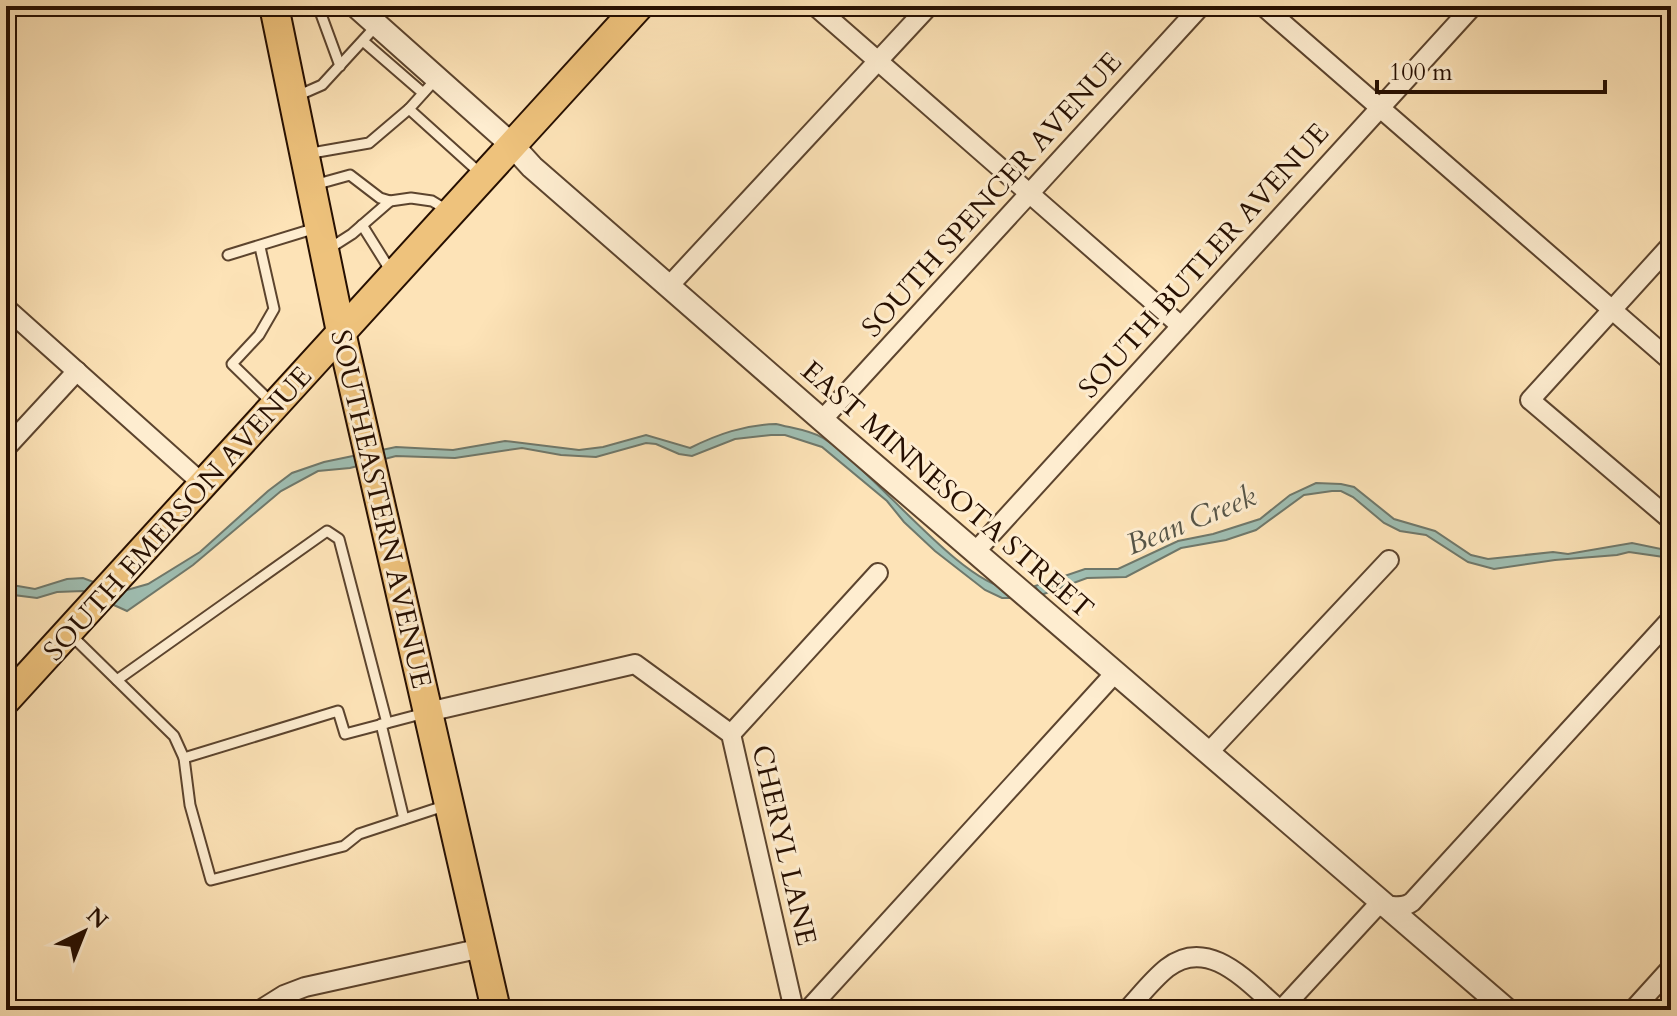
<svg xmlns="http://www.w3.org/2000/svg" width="1677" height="1016" font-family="Cardo,serif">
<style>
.water{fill:#9fbeb2;stroke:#6f786b;stroke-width:2}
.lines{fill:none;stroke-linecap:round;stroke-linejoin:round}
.service-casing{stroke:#5c442e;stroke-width:13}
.minor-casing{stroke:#5c442e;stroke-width:22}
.tertiary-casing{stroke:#5c442e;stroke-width:26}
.primary-casing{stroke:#260f01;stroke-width:32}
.service{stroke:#feedd0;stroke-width:9}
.minor{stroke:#feedd0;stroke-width:18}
.tertiary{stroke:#feedd0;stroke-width:22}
.primary{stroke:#eec27c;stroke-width:28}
.labels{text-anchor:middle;stroke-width:6;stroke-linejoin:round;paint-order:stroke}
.street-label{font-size:28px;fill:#260f01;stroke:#feedd0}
.water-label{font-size:30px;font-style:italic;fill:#565548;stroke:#feedd0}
</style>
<rect width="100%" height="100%" fill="#fde3b7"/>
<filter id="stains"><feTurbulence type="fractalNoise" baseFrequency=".0025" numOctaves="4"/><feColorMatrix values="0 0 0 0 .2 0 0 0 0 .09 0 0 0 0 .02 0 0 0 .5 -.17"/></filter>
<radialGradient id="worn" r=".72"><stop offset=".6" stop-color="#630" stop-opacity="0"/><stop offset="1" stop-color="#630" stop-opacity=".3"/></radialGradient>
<!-- water -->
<g class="water">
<path d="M776 424C791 428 810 430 823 438 874 470 958 582 1010 589L1011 598H1002L985 590 935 551 904 522 887 501 822 447 785 435H771L735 439 692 456 679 454 656 444 646 443 596 457 561 455 522 448 455 458 396 456 350 468 318 471 281 491 193 565 127 611 83 591 57 592 37 598 6 594V584L35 589 67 579 83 578 120 592 148 584 200 552 268 491 292 473 324 462 396 447 453 450 505 441 579 450 603 447 646 435 690 448C718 434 744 425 776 424Z"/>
<polygon points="1316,483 1341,484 1354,487 1394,519 1435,531 1471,555 1488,559 1553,552 1568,554 1632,543 1671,551 1671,558 1629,552 1617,555 1555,560 1494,569 1468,562 1426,535 1400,531 1384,523 1353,497 1341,491 1332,491 1304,495 1256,530 1226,540 1181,548 1126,577 1087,578 1041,595 1035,586 1085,569 1118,569 1178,541 1213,534 1260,519 1290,495"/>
</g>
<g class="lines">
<!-- service casing -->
<g class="service-casing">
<g id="service">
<polyline points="318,6 340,66"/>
<polyline points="363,41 423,93"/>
<polyline points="436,79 409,109 481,174"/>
<polyline points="297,96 322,85 377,25"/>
<polyline points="306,154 369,143 409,109"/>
<polyline points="314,185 350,175 380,198 390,201 411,198 432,201 447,210"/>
<polyline points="362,225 392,273"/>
<polyline points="260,247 274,309 259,335 232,364 271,402"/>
<polyline points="327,250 352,234 390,201"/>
<polyline points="228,255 316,228"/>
<polyline points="71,635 174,736 184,758"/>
<polyline points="117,680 327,531 339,539 387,723"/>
<polyline points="425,713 345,734 338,711 184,758 190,805 211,880 344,846 359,834 447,805"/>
<polyline points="381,724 404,819"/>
</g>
</g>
<!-- minor casing -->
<g class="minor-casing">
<g id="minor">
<polyline points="815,6 1181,326"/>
<polyline points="1263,6 1671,361"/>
<polyline points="1671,245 1530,400 1671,520"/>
<polyline points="669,286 929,6"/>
<polyline points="6,308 204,485"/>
<polyline points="822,420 1201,6"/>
<polyline points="6,448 77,371"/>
<polyline points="975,552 1473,6"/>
<polyline points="428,712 635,664 731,734 794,1010"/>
<polyline points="731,734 878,573"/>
<polyline points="1208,753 1389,560"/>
<polyline points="260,1010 284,995 305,987 482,948"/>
<polyline points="808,1010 1115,673"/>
<path d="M1127 1010C1140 996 1152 980 1167 968 1209 935 1249 984 1280 1010"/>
<path d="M1281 1010 1375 908C1388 902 1400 911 1412 902L1671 619"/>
<polyline points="1633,1010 1671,968"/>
</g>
</g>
<!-- tertiary casing -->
<g class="tertiary-casing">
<polyline id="tertiary" points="356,6 512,145 532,167 822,420 1507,1010"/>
</g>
<!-- primary casing -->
<g class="primary-casing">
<g id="primary">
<polyline points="274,6 341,332 496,1010"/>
<polyline points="6,700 639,6"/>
</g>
</g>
<!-- service -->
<use href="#service" class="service"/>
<!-- minor -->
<use href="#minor" class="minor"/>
<!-- tertiary -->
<use href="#tertiary" class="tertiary"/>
<!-- primary -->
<use href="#primary" class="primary"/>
</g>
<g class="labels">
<!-- street labels -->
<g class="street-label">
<text transform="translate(991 194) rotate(-48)" y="10">SOUTH SPENCER AVENUE</text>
<text transform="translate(1203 260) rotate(-48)" y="10">SOUTH BUTLER AVENUE</text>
<text transform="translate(948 489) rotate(41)" y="10">EAST MINNESOTA STREET</text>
<text transform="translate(382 509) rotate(77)" y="10">SOUTHEASTERN AVENUE</text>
<text transform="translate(177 513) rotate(-48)" y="10">SOUTH EMERSON AVENUE</text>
<text transform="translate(785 845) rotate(77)" y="10">CHERYL LANE</text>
</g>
<!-- water labels -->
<g class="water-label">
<text transform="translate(1191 520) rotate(-22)" y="10">Bean Creek</text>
</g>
</g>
<!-- margin -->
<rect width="1677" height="1016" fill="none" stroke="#fde3b7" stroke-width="32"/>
<rect x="8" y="8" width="1661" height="1000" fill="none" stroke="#260f01" stroke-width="4"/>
<rect x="16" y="16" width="1645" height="984" fill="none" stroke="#260f01" stroke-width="2"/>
<!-- north arrow -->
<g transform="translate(84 932) rotate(43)" stroke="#feedd0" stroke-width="6" paint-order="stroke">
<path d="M0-6L14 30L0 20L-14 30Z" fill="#260f01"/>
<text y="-12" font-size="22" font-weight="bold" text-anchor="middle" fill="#260f01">N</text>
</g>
<!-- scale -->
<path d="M1377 80v12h228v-12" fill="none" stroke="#260f01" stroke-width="4"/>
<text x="1389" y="80" font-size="24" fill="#260f01" stroke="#feedd0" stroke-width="6" paint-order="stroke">100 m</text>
<rect width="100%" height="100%" filter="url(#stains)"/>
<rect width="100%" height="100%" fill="url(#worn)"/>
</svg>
